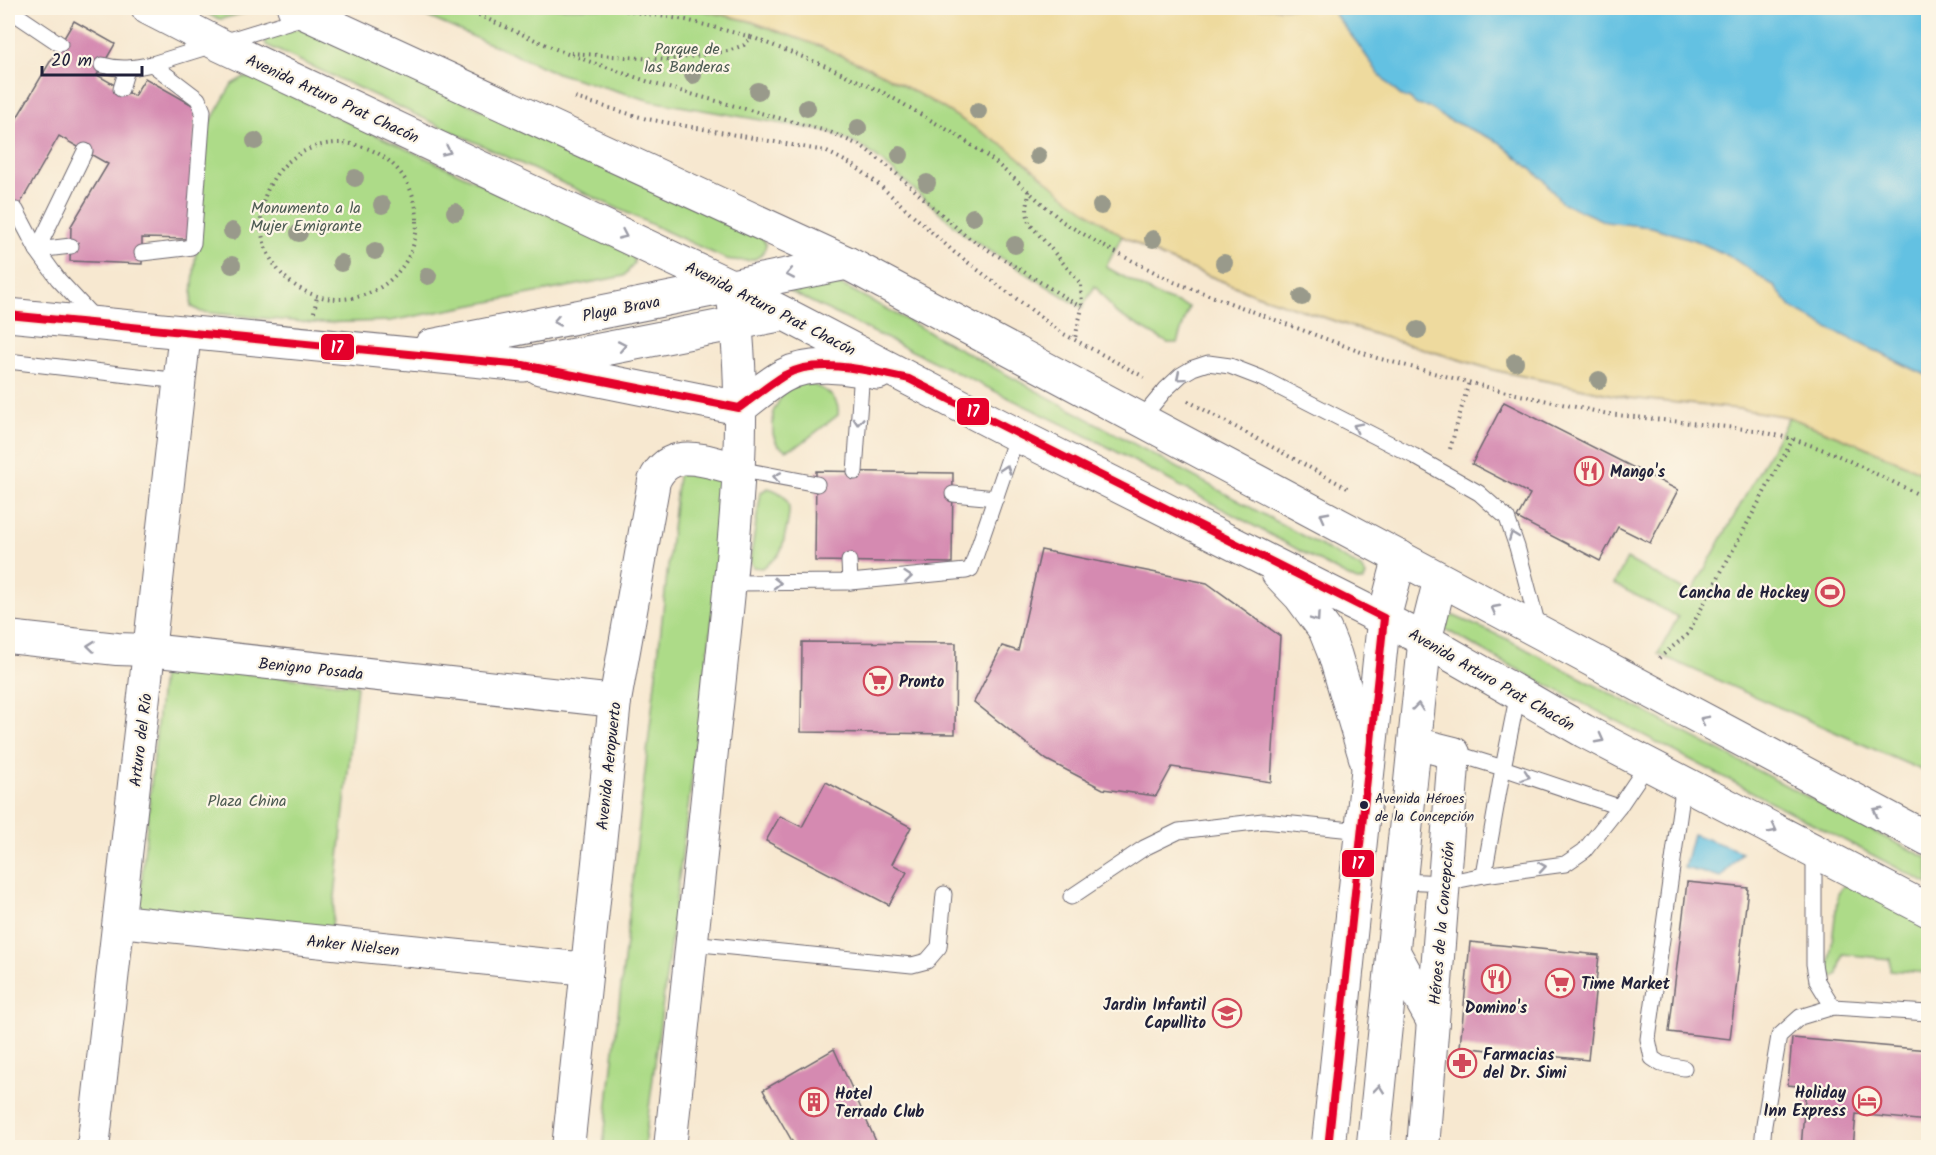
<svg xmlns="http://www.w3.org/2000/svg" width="1936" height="1155" font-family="Kalam,sans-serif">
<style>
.green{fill:#addb88;stroke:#687e62;stroke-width:1.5}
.sand{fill:#eeda9e;stroke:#887e6c;stroke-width:1.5}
.water{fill:#64c1e2;stroke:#43728e;stroke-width:1.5}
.building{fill:#d58ab1}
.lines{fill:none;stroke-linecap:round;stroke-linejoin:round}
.lane-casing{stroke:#6d676f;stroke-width:17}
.street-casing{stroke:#6d676f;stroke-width:34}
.secondary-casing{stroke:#6d676f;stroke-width:35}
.primary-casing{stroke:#6d676f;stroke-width:35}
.path{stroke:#6d676f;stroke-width:4;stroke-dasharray:1.5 4.5;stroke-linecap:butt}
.lane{stroke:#fff;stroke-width:15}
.street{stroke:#fff;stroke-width:32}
.secondary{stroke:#fff;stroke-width:33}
.primary{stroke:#fff;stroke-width:33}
.bus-1-casing{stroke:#fcf5e5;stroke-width:12}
.bus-1{stroke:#e4002b;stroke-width:8}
.tree{fill:#999a8b}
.oneway{stroke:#9c9ca7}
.bus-dot{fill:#22223b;stroke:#fcf5e5;stroke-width:2}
.labels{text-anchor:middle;stroke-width:4.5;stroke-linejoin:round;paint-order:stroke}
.bus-label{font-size:14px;fill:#22223b;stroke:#fcf5e5;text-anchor:start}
.park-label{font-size:16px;fill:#4c5a52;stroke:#fcf5e5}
.street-label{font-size:16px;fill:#22223b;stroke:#fcf5e5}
.poi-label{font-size:16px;font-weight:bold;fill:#22223b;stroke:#fcf5e5;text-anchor:start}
.line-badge{stroke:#fcf5e5;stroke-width:2}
.badge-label{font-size:16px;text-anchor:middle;font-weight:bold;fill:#fff}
</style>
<rect width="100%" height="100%" fill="#fcf5e5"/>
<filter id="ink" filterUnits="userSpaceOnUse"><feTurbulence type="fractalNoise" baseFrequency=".0167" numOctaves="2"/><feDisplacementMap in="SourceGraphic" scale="12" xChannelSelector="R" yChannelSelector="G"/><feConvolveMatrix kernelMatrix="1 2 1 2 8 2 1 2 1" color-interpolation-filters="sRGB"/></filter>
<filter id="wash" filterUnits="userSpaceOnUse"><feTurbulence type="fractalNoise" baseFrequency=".008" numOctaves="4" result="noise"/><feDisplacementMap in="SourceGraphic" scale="24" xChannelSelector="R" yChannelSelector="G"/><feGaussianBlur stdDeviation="1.35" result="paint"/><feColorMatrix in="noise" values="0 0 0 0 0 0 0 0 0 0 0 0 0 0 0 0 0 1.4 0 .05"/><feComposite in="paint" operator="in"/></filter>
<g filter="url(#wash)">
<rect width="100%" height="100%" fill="#f7e8d0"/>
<!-- green -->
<g class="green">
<polygon points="197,8 259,8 256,10 221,19 215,18"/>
<polygon points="407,8 692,8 749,21 797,38 857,8 1628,398 1494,370 1377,335 1257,295 1162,257 1122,236 1106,267 1160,297 1189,307 1177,343 1168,343 1116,313 1095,286 1082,308 966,236 890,168 863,147 830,132 651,101 557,73"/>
<path d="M300 28 761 236 766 245C761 265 742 261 726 259L266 45 265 40 267 36Z"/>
<polygon points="244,77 255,79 634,254 634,264 624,276 390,321 313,323 201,312 191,306 207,128 232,84"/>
<polygon points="828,280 848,288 1360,567 1366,575 1364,581 1357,581 1343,574 1093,439 791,292 784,286"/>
<path d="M798 380C816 385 841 393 838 415L799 445 786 450 777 444 773 434V412L785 389Z"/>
<polygon points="1789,417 1868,448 1928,475 1928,773 1658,654 1678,617 1614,584 1627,559 1691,594"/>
<polygon points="682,473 728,474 715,600 644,1147 603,1148 678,476"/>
<path d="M768 488C794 495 791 512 785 534 784 539 783 547 780 552 777 559 769 564 762 568L753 567 750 561 761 492Z"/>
<polygon points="1454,616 1505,638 1886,838 1928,858 1928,884 1496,658 1443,628 1445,617"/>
<polygon points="163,665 357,685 331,935 138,915"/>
<polygon points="1850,884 1928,921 1928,973 1890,970 1890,959 1843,954 1838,974 1834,977 1828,974 1838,893 1843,886"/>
</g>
<!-- sand -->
<polygon class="sand" points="692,8 1330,8 1358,44 1381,77 1400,95 1410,99 1417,105 1429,107 1445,118 1499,142 1543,179 1562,202 1606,222 1652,227 1697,241 1731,257 1774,286 1791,307 1875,351 1928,376 1928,475 1868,448 1789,417 1739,409 1628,398 1494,370 1377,335 1257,295 1162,257 1122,236 1068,198 1009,149 940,106 879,72 822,47 750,21"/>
<!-- water -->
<g class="water">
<polygon points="1330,8 1928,8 1928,376 1828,328 1791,307 1774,286 1731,257 1697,241 1652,227 1606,222 1561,202 1543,179 1499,142 1445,118 1429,107 1417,105 1410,99 1400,95 1381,77 1358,44"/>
<polygon points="1693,834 1742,852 1721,877 1684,868"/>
</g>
<g id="blocks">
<!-- building -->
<g class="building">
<polygon points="74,21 115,44 97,75 134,96 145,78 196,107 190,239 142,238 142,264 70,261 71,226 108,164 59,136 8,225 8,133"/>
<polygon points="1504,402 1678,490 1650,543 1618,527 1600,561 1517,518 1530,494 1472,464"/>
<polygon points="816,471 953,473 952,563 815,561"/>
<polygon points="1041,550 1207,583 1280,636 1271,782 1172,767 1156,796 1103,789 1047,760 974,702 1002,646 1018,651"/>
<polygon points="802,642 956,643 955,734 801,732"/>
<polygon points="826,782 911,827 892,864 907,872 889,905 766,841 780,816 802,827"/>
<polygon points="1687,882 1748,888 1730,1039 1669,1032"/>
<polygon points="1470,942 1599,955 1588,1060 1460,1047"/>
<polygon points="1792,1038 1928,1050 1928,1121 1856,1114 1853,1148 1801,1148 1806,1087 1788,1085"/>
<polygon points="834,1049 879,1148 796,1148 763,1090"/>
</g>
</g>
</g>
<g filter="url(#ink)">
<use href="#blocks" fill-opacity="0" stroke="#6d676f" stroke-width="1.5"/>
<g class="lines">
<!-- lane casing -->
<g class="lane-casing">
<g id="lane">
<polyline points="8,9 60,44"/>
<path d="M102 65C120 70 135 68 152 64L304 17"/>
<polyline points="121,89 127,69"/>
<polyline points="16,210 37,250 58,279 96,320"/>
<polyline points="71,246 37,250 85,151"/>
<polyline points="142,253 185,248 191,247 193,243 203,111 198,99 152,64"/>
<polyline points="8,361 180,381"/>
<polyline points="1141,419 1166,389 1181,375 1193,368 1208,363 1230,366 1261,378 1414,456 1479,493 1507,518 1517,547 1539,630"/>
<polyline points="738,469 817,484"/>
<polyline points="855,472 862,370"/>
<polyline points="953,494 996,498"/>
<polyline points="849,561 850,582"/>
<polyline points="730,583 850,582 966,571 971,569 1017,435"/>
<polyline points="1518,693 1503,768 1619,807"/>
<polyline points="1454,753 1503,768 1484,875"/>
<polyline points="1684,782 1648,1039 1652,1058 1661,1064 1684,1068"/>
<polyline points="1814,850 1814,964 1817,981 1833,1007"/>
<polyline points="1401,881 1445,883 1484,875 1565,864 1584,851 1619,807 1648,764"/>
<polyline points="1071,897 1144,848 1179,831 1263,821 1362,831"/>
<polyline points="691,943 912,965 927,961 939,947 944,894"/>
<polyline points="1762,1148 1764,1125 1779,1036 1800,1017 1833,1007 1928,1013"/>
</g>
</g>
<!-- street casing -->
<g class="street-casing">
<g id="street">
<polyline points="8,637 117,649 149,650 615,701"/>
<polyline points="1414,743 1454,753 1423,1148"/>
<polyline points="119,921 587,969"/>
<polyline points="1393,950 1433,1022"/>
<polyline points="93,1148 185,332"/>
<path d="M568 1148 615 701 654 481C671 444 707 462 738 469"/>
<path d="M670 1148C685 997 701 847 718 697 731 570 751 425 733 299"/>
</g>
</g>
<!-- secondary casing -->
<g class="secondary-casing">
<g id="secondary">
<polyline points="8,315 523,365 784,314"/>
<polyline points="431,346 847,263"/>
<polyline points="540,368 739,408"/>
<polyline points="1328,1148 1384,618 1400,557"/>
<polyline points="1373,1148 1425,640 1440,580"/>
</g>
</g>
<!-- primary casing -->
<g class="primary-casing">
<g id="primary">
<polyline points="148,8 218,44 731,286 1017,435 1425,640 1584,731 1928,910"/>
<polyline points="294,8 847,263 1928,839"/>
<path d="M739 408C754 397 769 383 785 375 813 360 849 368 878 373"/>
<polyline points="1278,573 1300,596 1325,630 1335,655 1368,766"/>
</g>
</g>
<!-- path -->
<g class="path">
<polyline points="462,8 565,53 658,85 830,132 863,147 890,168 966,236 1082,308 1075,338"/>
<polyline points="751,37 826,66 884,93 958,136 994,161 1063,222 1107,248 1174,282 1377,358 1502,391 1608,414 1754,430 1793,439 1835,454 1928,499"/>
<polyline points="571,53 668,60 728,51 744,45 751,37 686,20 609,8"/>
<polyline points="575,98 647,119 825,151 853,165 877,183 954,252 1062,333 1144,377"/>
<circle cx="339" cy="221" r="78"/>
<polyline points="1029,191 1027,211 1029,223 1081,284 1082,308"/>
<polyline points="314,312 317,296"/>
<polyline points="1188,401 1349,489"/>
<polyline points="1450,449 1469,382"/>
<polyline points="1659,658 1687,635 1793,439"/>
</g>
<!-- lane -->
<use href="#lane" class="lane"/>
<!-- street -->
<use href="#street" class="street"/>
<!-- secondary -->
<use href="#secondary" class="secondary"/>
<!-- primary -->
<use href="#primary" class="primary"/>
<!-- bus-1 casing -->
<g class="bus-1-casing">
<path id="bus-1" d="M8 315 523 365 739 408C754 397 769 385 785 375 818 356 874 372 909 379L1384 618 1328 1148"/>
</g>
<!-- bus-1 -->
<use href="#bus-1" class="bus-1"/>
</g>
<!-- trees -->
<g class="tree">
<circle cx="693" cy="75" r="9"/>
<circle cx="758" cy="91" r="9"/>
<circle cx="807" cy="108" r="9"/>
<circle cx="978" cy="111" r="9"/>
<circle cx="858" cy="128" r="9"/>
<circle cx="255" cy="141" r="9"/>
<circle cx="900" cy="155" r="9"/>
<circle cx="1038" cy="156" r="9"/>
<circle cx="355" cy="178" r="9"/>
<circle cx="927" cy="183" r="9"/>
<circle cx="382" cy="205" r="9"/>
<circle cx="1101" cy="206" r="9"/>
<circle cx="455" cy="212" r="9"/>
<circle cx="973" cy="217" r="9"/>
<circle cx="232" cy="231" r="9"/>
<circle cx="299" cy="233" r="9"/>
<circle cx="1153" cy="239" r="9"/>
<circle cx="1015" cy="245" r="9"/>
<circle cx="375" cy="251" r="9"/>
<circle cx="341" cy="263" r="9"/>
<circle cx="1224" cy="263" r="9"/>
<circle cx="232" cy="265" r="9"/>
<circle cx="428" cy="276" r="9"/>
<circle cx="1302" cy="297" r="9"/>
<circle cx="1418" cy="330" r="9"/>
<circle cx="1515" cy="362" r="9"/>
<circle cx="1599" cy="380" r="9"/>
</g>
<!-- one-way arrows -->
<defs><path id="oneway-chevron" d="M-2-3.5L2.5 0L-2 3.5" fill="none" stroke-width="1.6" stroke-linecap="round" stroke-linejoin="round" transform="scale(1.5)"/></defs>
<g class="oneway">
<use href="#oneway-chevron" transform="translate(447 151) rotate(25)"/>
<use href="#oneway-chevron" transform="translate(623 235) rotate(25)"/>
<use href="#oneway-chevron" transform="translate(790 274) rotate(169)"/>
<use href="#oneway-chevron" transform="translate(557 321) rotate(169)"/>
<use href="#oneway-chevron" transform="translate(622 346) rotate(-11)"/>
<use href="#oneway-chevron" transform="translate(1180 377) rotate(140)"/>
<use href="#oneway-chevron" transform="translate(858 421) rotate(94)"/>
<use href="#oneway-chevron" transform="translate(1357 427) rotate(-153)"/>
<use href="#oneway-chevron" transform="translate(1006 469) rotate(-72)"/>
<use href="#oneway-chevron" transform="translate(777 477) rotate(-169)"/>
<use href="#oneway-chevron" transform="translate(1324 516) rotate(-152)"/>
<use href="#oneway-chevron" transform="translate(1513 536) rotate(-110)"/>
<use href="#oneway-chevron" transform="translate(908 577) rotate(-5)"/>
<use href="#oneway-chevron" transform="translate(777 583)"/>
<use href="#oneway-chevron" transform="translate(1495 609) rotate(-152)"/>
<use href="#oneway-chevron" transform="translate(1316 618) rotate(55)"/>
<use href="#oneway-chevron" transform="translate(91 646) rotate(-174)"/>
<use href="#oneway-chevron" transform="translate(1418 707) rotate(-84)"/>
<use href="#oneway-chevron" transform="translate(1704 720) rotate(-152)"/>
<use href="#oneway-chevron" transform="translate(1600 739) rotate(28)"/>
<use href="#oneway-chevron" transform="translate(1526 776) rotate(19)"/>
<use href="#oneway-chevron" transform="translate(1877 811) rotate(-152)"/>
<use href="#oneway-chevron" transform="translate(1773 829) rotate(27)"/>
<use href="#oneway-chevron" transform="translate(1542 867) rotate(-9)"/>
<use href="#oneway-chevron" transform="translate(1379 1089) rotate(-84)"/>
</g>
</g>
<!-- icons -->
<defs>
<g id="restaurant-ring" transform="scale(1.5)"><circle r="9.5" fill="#fcf5e5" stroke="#d1495b" stroke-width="1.5"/><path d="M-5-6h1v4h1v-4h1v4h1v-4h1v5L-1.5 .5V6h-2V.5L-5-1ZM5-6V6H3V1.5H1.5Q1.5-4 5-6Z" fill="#d1495b"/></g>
<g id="stadium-ring" transform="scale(1.5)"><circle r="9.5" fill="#fcf5e5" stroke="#d1495b" stroke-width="1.5"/><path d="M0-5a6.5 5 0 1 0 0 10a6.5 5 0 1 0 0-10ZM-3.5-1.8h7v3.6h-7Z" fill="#d1495b"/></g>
<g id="supermarket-ring" transform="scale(1.5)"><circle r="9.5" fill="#fcf5e5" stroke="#d1495b" stroke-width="1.5"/><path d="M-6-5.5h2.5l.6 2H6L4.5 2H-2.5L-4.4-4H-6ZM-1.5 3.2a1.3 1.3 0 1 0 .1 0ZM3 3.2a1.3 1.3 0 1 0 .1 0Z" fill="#d1495b"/></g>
<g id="school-ring" transform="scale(1.5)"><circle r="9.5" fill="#fcf5e5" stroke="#d1495b" stroke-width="1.5"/><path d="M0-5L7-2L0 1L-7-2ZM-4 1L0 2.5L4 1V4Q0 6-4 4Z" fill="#d1495b"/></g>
<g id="pharmacy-ring" transform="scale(1.5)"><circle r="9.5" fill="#fcf5e5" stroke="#d1495b" stroke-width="1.5"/><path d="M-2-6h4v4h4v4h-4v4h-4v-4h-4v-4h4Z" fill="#d1495b"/></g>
<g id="hotel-ring" transform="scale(1.5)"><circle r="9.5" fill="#fcf5e5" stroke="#d1495b" stroke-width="1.5"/><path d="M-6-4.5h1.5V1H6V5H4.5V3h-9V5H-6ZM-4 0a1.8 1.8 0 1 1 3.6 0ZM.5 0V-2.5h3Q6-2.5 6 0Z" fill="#d1495b"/></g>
<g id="building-ring" transform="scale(1.5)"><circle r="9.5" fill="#fcf5e5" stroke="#d1495b" stroke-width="1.5"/><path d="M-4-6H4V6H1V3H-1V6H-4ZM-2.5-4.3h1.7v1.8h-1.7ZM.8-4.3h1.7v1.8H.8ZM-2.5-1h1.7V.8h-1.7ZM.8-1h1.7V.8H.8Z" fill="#d1495b"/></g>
</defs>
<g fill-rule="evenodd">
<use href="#restaurant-ring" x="1589" y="471"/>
<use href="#stadium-ring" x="1830" y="592"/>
<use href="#supermarket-ring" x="878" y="681"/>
<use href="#restaurant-ring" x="1496" y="979"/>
<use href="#supermarket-ring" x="1560" y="983"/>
<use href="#school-ring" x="1227" y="1013"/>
<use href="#pharmacy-ring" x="1462" y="1063"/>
<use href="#hotel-ring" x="1867" y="1101"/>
<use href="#building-ring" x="814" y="1102"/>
</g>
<!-- markers -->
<circle class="bus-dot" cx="1364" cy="805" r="5"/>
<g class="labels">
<!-- bus labels -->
<g class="bus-label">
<text x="1375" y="803">Avenida Héroes<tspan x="1375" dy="18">de la Concepción</tspan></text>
</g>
<!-- park labels -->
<g class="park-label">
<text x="687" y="54">Parque de<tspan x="687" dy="18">las Banderas</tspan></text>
<text x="306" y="213">Monumento a la<tspan x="306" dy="18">Mujer Emigrante</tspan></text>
<text x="247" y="806">Plaza China</text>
</g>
<!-- street labels -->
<g class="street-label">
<text transform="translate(333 98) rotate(25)" y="6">Avenida Arturo Prat Chacón</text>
<text transform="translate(621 308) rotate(-11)" y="6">Playa Brava</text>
<text transform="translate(771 308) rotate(27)" y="6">Avenida Arturo Prat Chacón</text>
<text transform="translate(311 668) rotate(6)" y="6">Benigno Posada</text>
<text transform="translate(1492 679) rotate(30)" y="6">Avenida Arturo Prat Chacón</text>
<text transform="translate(140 740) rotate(-83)" y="6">Arturo del Río</text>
<text transform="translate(608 766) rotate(-84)" y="6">Avenida Aeropuerto</text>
<text transform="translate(1441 923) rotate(-85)" y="6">Héroes de la Concepción</text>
<text transform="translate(353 945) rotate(6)" y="6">Anker Nielsen</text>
</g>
<!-- poi labels -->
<g class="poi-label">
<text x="1610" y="477">Mango's</text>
<text x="1809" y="598" text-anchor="end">Cancha de Hockey</text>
<text x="899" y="687">Pronto</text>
<text x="1581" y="989">Time Market</text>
<text x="1206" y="1010" text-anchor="end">Jardin Infantil<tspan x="1206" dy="18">Capullito</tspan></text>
<text x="1496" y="1013" text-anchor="middle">Domino's</text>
<text x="1483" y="1060">Farmacias<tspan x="1483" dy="18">del Dr. Simi</tspan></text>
<text x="1846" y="1098" text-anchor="end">Holiday<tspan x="1846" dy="18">Inn Express</tspan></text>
<text x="835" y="1099">Hotel<tspan x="835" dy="18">Terrado Club</tspan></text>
</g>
</g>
<g class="line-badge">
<rect x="320" y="333" width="35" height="28" rx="6" fill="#e4002b"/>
<rect x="956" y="397" width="34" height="29" rx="6" fill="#e4002b"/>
<rect x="1341" y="849" width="34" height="29" rx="6" fill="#e4002b"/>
</g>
<g class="badge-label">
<text x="337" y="353">17</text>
<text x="973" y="417">17</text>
<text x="1358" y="869">17</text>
</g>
<!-- margin -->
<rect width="1936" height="1155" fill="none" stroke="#fcf5e5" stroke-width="30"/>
<!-- scale -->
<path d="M42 66v9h100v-9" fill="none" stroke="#22223b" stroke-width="3"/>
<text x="51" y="66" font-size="18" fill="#22223b" stroke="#fcf5e5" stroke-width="4.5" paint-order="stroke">20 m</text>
</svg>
